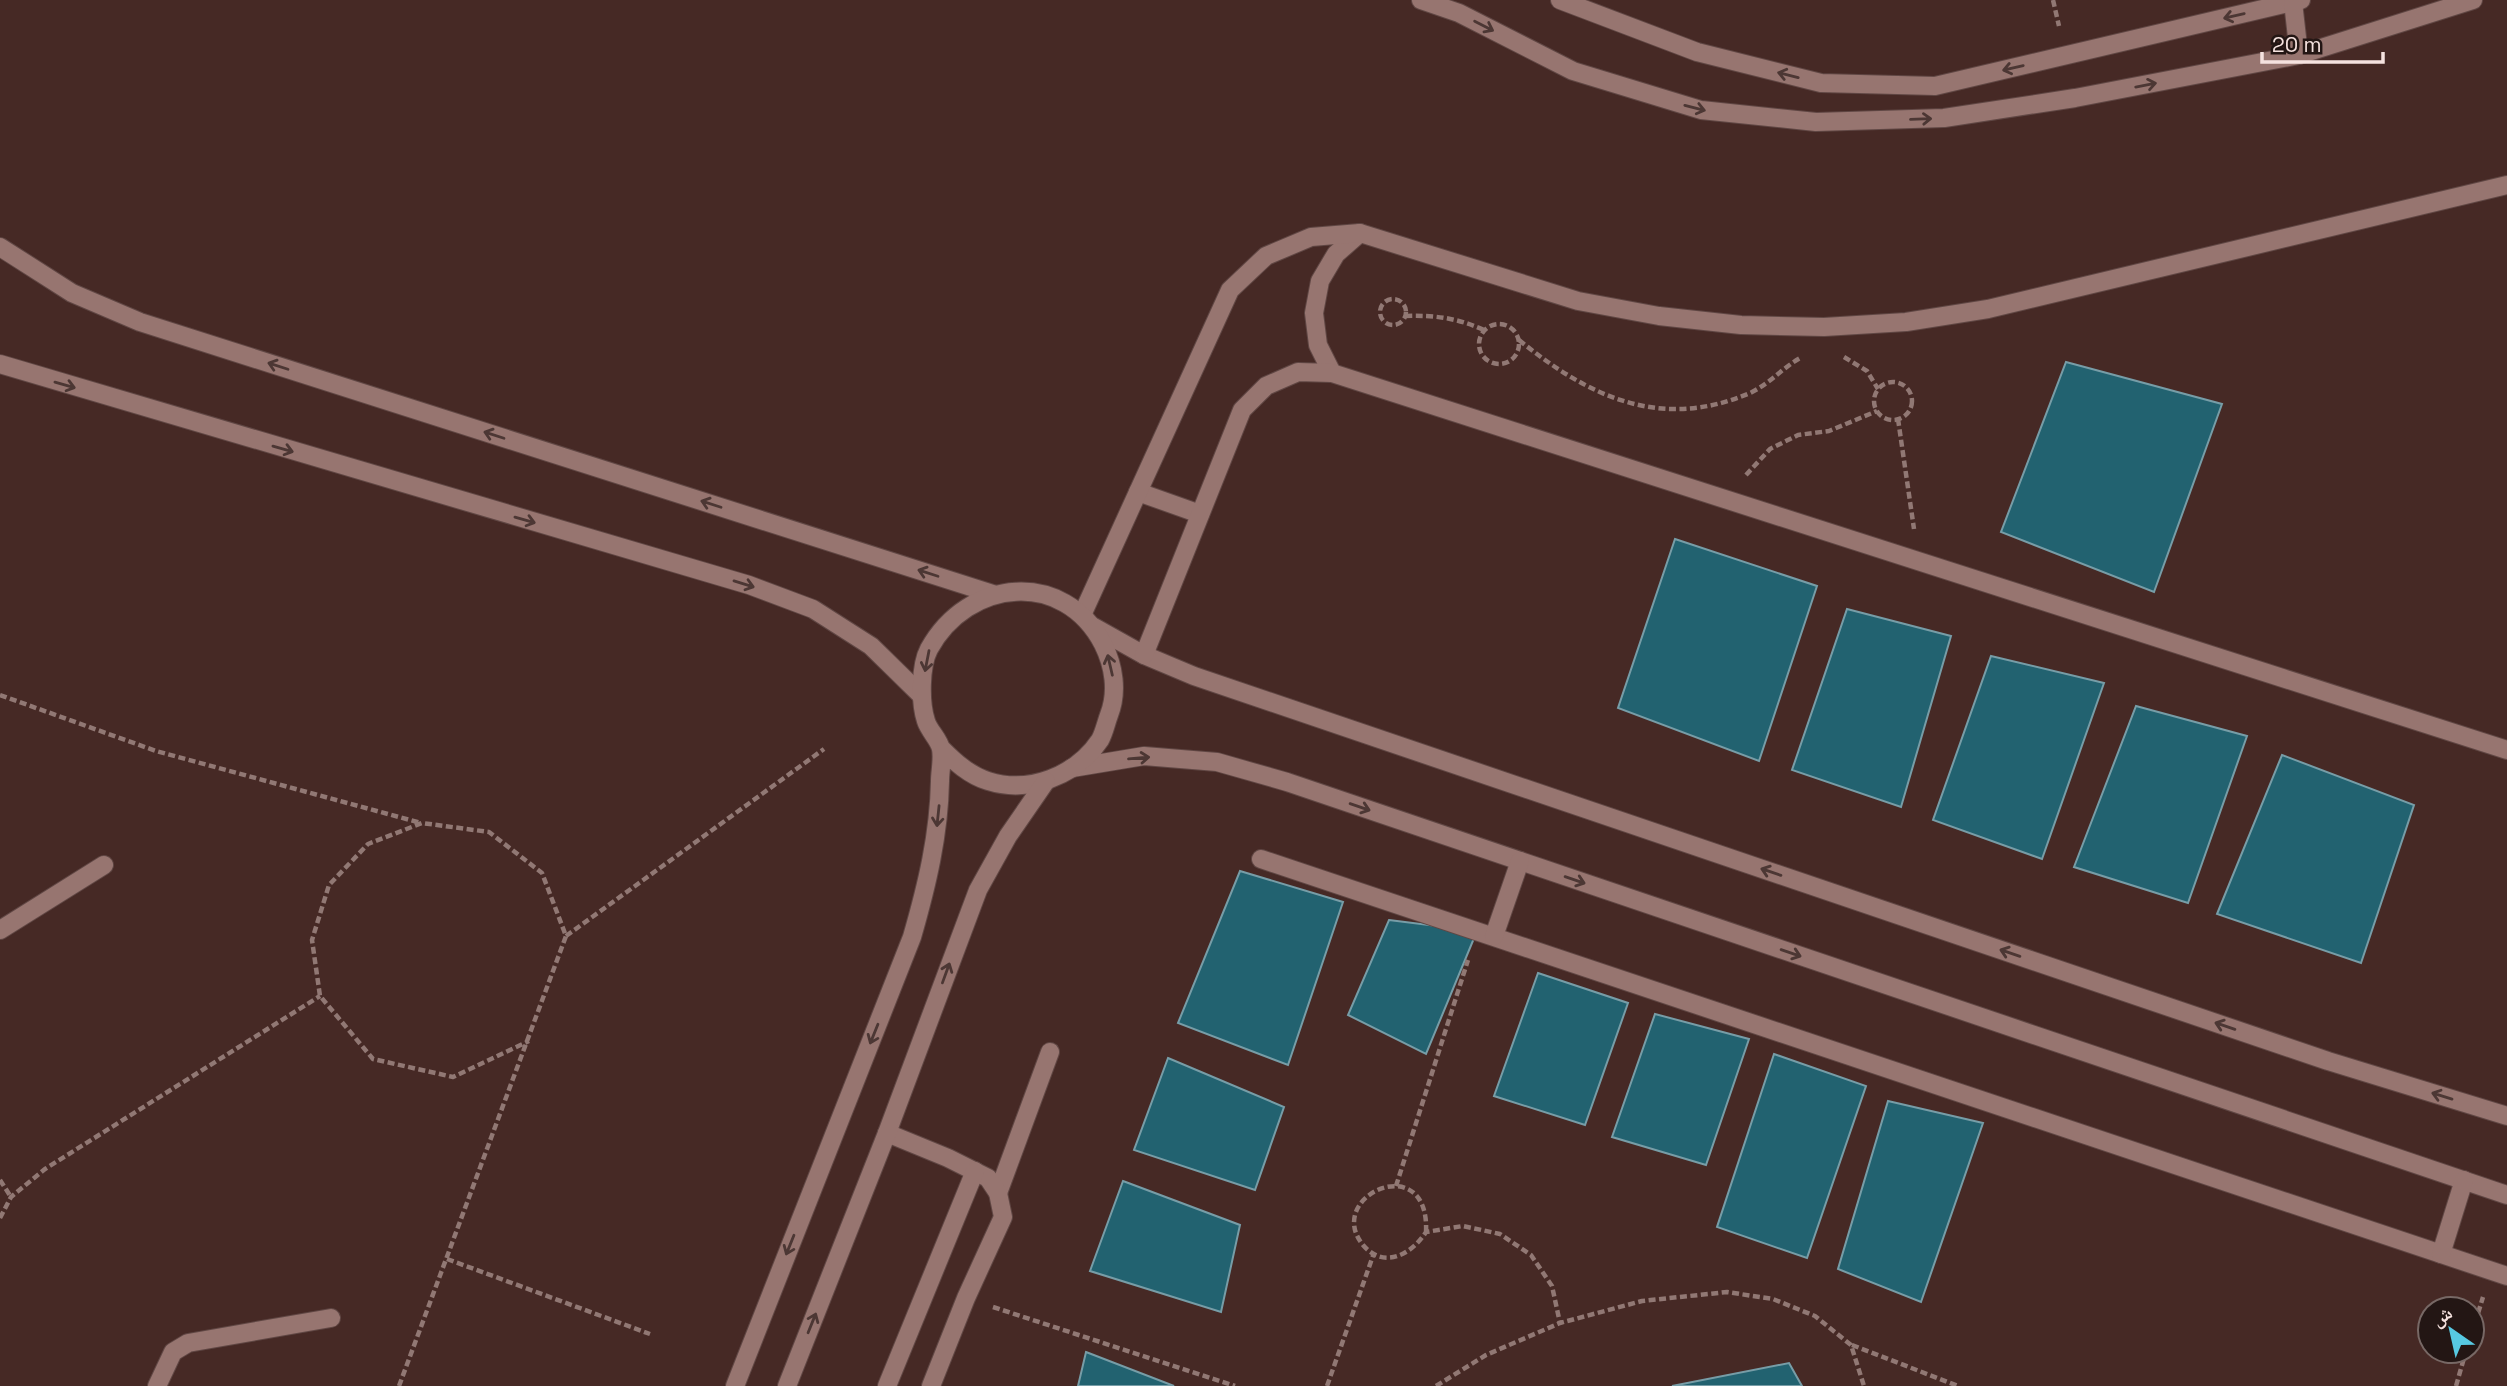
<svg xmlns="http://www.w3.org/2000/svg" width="2507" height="1386" font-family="'Space Grotesk','Noto Naskh Arabic',sans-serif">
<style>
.building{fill:#226270;stroke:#779da7;stroke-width:2}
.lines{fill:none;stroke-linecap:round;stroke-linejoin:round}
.service-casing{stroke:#604744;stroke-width:20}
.minor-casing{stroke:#604744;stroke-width:20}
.path{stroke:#917874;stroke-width:4.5;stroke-dasharray:7 3.5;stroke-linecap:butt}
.service{stroke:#977570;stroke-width:18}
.minor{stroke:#977570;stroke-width:18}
.oneway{stroke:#4c3734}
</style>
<rect width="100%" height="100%" fill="#462925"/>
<!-- building -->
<g class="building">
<polygon points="2066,362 2222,404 2154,592 2001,532"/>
<polygon points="1675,539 1817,586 1759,761 1618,708"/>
<polygon points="1847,609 1951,636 1901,807 1792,770"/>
<polygon points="1991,656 2104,683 2042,859 1933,820"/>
<polygon points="2136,706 2247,736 2188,903 2074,867"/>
<polygon points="2282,755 2414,805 2361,963 2217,914"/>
<polygon points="1240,871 1343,902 1288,1065 1178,1023"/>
<polygon points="1389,920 1477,931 1426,1054 1348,1015"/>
<polygon points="1538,973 1628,1003 1585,1125 1494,1096"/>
<polygon points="1655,1014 1749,1039 1706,1165 1612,1137"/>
<polygon points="1774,1054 1866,1086 1807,1258 1717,1227"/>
<polygon points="1168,1058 1284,1107 1255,1190 1134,1150"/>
<polygon points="1888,1101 1983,1123 1921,1302 1838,1269"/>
<polygon points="1123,1181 1240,1225 1221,1312 1090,1271"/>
<polygon points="1086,1352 1174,1386 1078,1386"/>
<polygon points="1789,1363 1802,1386 1672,1386"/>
</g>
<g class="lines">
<!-- service casing -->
<g class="service-casing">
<polyline id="service" points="998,1193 1050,1052"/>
</g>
<!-- minor casing -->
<g class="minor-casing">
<g id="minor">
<polyline points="1421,0 1459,13 1573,71 1701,110 1816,122 1944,118 2075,98 2299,55 2473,0"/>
<polyline points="1560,0 1697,52 1821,83 1935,86 2301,0"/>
<polyline points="2293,2 2299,55"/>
<polyline points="0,247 72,293 140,322 993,594"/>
<polyline points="0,364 749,585 813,609 871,646 920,694"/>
<polyline points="1332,373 1318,345 1314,313 1320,281 1336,254 1360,233"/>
<polyline points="1138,492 1200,514"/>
<polyline points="1082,615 1230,290 1266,256 1311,237 1360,233 1578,301 1659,316 1741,325 1824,327 1906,322 1988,309 2507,185"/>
<polyline points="1094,627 1144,655 1194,676 2328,1061 2507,1116"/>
<polyline points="1144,655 1242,410 1266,386 1298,372 1332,373 2507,750"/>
<polyline points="1072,768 1144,756 1217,762 1287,782 2507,1195"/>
<polyline points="1261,859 2507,1276"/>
<polyline points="0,930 104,865"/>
<polyline points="1494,936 1520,861"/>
<polyline points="887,1133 948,1158 988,1178 998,1193 1003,1217 966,1298 931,1386"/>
<polyline points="2441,1254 2464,1180"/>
<polyline points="157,1386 173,1352 188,1343 331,1318"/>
<path d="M735 1386 912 937C927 885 939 835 940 781 940 771 943 759 941 749 939 739 929 731 926 721 920 703 920 666 929 649 968 578 1064 569 1103 644 1114 666 1118 692 1109 715 1106 723 1104 733 1100 740 1076 776 1029 794 988 781 969 775 955 762 941 748"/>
<polyline points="787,1386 887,1133 978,890 1008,836 1046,781"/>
<polyline points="887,1386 975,1171"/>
</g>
</g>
<!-- path -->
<g class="path">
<polyline points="2053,0 2059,26"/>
<circle cx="1393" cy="312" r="13"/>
<path d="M1405 316C1435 315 1457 318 1484 330"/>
<circle cx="1499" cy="344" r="20"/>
<path d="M1519 340C1589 397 1661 431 1750 393 1771 383 1783 367 1802 357"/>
<polyline points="1844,357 1867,371 1878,389"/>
<circle cx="1893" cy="401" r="19"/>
<polyline points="1898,419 1914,529"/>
<polyline points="1746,475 1770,449 1798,435 1829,431 1877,411"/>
<polyline points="0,695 156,751 421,823"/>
<polyline points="566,936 824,749"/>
<polyline points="0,1180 11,1197"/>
<polyline points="1396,1186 1468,960"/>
<polyline points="0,1218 11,1197 45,1169 320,996"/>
<path d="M1426 1232C1430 1148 1323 1196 1363 1245 1384 1270 1412 1254 1426 1232L1463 1226 1500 1234 1531 1255 1552 1286 1560 1323"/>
<polyline points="447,1259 650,1334"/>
<polyline points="993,1307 1235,1386"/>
<polyline points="2472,1333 2483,1297"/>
<polyline points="1852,1345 1958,1386"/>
<polyline points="399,1386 566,936 542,873 489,832 422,823 368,844 329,885 312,940 320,996 373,1059 453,1077 529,1041"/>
<polyline points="1327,1386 1374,1253"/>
<polyline points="1436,1386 1486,1355 1560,1323 1642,1301 1727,1292 1773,1299 1815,1316 1851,1345 1864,1386"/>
<polyline points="2456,1386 2466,1351"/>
</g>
<!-- service -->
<use href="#service" class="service"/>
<!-- minor -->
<use href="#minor" class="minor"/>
</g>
<!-- one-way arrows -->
<defs><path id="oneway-shaft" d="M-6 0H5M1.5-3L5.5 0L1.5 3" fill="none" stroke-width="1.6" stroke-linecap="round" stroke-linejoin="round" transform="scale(1.75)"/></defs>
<g class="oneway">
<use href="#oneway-shaft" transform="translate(2234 16) rotate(167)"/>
<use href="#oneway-shaft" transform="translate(1484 26) rotate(27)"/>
<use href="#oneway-shaft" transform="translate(2013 68) rotate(167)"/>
<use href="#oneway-shaft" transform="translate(1788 75) rotate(-166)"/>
<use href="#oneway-shaft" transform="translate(2146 85) rotate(-11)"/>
<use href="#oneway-shaft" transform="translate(1695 108) rotate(14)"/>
<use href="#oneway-shaft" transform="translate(1921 119) rotate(-2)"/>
<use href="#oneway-shaft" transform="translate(278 366) rotate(-162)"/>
<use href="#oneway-shaft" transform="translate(65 385) rotate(16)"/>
<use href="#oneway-shaft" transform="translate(494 435) rotate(-162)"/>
<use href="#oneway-shaft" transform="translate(283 449) rotate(16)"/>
<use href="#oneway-shaft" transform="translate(711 504) rotate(-162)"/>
<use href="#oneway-shaft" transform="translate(525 520) rotate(16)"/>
<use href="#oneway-shaft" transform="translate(928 573) rotate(-162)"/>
<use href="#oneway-shaft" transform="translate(744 584) rotate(17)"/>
<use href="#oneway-shaft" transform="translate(927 661) rotate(101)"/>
<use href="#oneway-shaft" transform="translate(1110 665) rotate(-103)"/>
<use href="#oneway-shaft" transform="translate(1139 758) rotate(-5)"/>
<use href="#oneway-shaft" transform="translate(1360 807) rotate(19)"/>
<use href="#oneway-shaft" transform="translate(938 816) rotate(96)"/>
<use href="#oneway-shaft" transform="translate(1771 872) rotate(-161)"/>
<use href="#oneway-shaft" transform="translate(1575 880) rotate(19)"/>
<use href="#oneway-shaft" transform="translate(1791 953) rotate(19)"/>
<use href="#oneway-shaft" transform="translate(2010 953) rotate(-161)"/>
<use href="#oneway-shaft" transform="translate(946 973) rotate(-70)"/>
<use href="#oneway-shaft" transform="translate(2225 1026) rotate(-161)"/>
<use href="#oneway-shaft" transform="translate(874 1034) rotate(112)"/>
<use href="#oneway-shaft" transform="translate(2442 1096) rotate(-163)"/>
<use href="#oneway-shaft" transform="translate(790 1245) rotate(112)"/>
<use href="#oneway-shaft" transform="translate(812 1323) rotate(-68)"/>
</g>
<!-- north arrow -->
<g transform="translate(2451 1330) rotate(326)"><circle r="33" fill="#231614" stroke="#776865" stroke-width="2"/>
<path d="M0-5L12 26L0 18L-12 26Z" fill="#57c9e2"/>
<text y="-10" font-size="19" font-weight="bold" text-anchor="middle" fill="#f5e2df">ش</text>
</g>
<!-- scale -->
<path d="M2262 52v10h121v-10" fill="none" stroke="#f5e2df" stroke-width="3.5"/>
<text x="2272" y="52" font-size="21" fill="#f5e2df" stroke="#231614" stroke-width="5" paint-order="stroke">20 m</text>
</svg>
